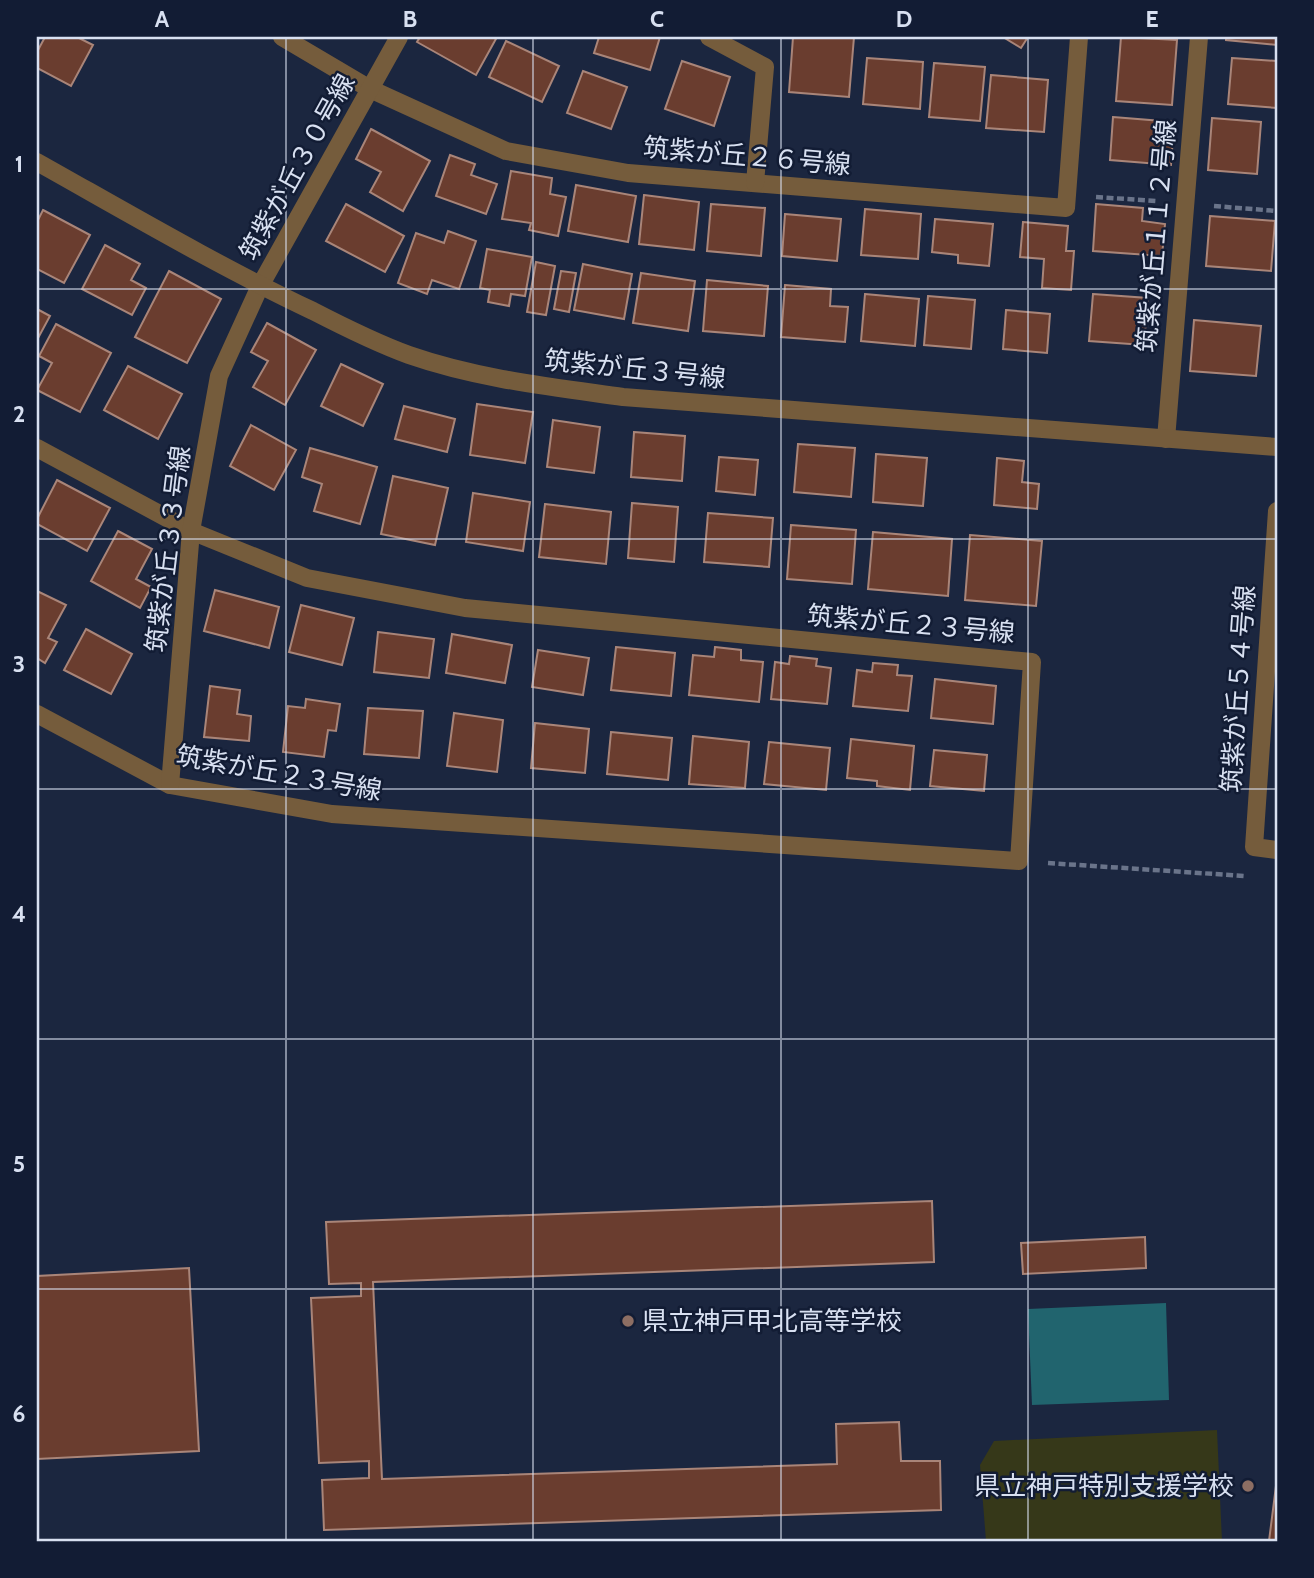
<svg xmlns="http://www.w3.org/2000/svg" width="1314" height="1578" font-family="Cabin,'Noto Sans JP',sans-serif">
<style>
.green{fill:#363819}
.water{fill:#21646e}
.building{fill:#6a3d2f;stroke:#a98579;stroke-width:2}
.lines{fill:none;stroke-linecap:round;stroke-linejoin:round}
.path{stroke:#6a748a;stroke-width:4.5;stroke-dasharray:7 3.5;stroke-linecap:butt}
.pedestrian{stroke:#755c3c;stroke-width:18}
.minor{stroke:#755c3c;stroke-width:18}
.tertiary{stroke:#755c3c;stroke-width:18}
.grid{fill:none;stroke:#d8e0f1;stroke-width:2;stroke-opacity:0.55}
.education-dot{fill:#8d6e63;stroke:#121c34;stroke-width:2.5}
.labels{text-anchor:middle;stroke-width:5;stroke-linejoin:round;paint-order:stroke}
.street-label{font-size:26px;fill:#d8e0f1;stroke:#121c34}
.poi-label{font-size:26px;fill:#d8e0f1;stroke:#121c34;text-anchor:start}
.neatline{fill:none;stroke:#d8e0f1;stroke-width:2.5}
.grid-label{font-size:23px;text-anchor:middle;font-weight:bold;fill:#d8e0f1}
</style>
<rect width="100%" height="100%" fill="#1b263f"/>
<!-- green -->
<polygon class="green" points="1217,1430 1222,1541 986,1541 980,1465 994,1441"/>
<!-- water -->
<polygon class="water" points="1166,1303 1169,1400 1032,1405 1028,1309"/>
<!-- building -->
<g class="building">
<polygon points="45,37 77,37 93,45 71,86 37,68 37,52"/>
<polygon points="420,37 497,37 476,75 417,42"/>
<polygon points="599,37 660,37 650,70 594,53"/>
<polygon points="793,37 854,37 849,97 789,92"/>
<polygon points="1003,37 1028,37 1021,48"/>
<polygon points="1121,37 1177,40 1172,105 1116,101"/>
<polygon points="1226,37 1277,37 1277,45 1226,40"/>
<polygon points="506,41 559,66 542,102 489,77"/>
<polygon points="867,58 923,62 920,109 863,104"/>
<polygon points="1232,58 1277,61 1277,108 1228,104"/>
<polygon points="682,61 730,77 714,126 665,109"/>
<polygon points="934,63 985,67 980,121 929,117"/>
<polygon points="583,71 627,87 611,129 567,113"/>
<polygon points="991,75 1048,80 1044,132 986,128"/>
<polygon points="1113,117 1174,122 1171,165 1110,160"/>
<polygon points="1212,118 1261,122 1257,174 1208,170"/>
<polygon points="371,129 430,161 403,211 370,192 381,172 356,159"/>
<polygon points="450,155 475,164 471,175 497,184 486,214 436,196"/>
<polygon points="511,171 552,178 550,194 566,197 558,236 529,230 531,223 502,219"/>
<polygon points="576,185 636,196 628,242 568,231"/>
<polygon points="644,195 699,202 694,250 639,244"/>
<polygon points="346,204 404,236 385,272 326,241"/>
<polygon points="711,204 765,208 761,256 707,251"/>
<polygon points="1096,204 1143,208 1142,221 1165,224 1162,256 1093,251"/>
<polygon points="865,209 921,214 918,259 861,255"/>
<polygon points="43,210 90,235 64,283 37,269 37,222"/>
<polygon points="785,214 841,219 837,261 782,256"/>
<polygon points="1210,216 1275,221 1271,271 1206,266"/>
<polygon points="935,219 993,224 989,266 958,263 958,255 932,252"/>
<polygon points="1023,222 1068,226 1066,251 1074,251 1071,290 1042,288 1044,259 1020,257"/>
<polygon points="448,231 476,241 459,289 432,280 427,294 398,283 416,233 444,243"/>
<polygon points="105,245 140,264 131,280 146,288 132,315 82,289"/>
<polygon points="487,249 532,257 525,296 511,294 509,306 488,302 490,290 480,288"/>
<polygon points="536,262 555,266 546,315 527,312"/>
<polygon points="583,264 632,274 624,319 574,310"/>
<polygon points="169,271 221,299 187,363 135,337"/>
<polygon points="561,271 576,273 569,312 554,309"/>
<polygon points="641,273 695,281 688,331 633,323"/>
<polygon points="707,280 768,286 764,336 703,331"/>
<polygon points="785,285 831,289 830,306 848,307 845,342 781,337"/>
<polygon points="865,294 919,299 915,346 861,341"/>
<polygon points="1093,294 1148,298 1144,345 1089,341"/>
<polygon points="928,296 975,300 971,349 924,345"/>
<polygon points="37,309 50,316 37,340"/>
<polygon points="1006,310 1050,314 1047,353 1003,349"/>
<polygon points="1194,320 1261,326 1256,376 1190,371"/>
<polygon points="267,323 316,350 285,405 253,387 268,361 251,352"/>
<polygon points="56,324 111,353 80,412 37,390 52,363 39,356"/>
<polygon points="341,364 383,384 363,426 321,406"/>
<polygon points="128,366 182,394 158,439 104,410"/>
<polygon points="477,404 533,412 525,463 470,455"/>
<polygon points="404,406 455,419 447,452 395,439"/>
<polygon points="553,420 600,427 594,473 547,467"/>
<polygon points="251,425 296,450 274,490 230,466"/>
<polygon points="634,432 685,436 682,481 631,477"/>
<polygon points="798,444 855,448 851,497 794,492"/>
<polygon points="310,448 377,467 360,524 314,511 322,484 302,477"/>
<polygon points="876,454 927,458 923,506 873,502"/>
<polygon points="719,457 758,460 755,495 716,491"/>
<polygon points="997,458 1024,461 1022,482 1039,484 1037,509 994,505"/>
<polygon points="393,476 448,488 435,545 381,534"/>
<polygon points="57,480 110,508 87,551 37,524 37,519"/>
<polygon points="473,493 530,502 523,551 466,542"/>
<polygon points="632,503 678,507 674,562 628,558"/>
<polygon points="545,504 611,512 606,564 539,557"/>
<polygon points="708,513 773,518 769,567 704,562"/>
<polygon points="791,525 856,530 852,584 787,579"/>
<polygon points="118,531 152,549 136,579 151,587 140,608 91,581"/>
<polygon points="873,532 952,539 948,596 868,589"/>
<polygon points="970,535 1042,541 1036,606 965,600"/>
<polygon points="215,590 279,607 269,648 204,631"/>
<polygon points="37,591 66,605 48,638 57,642 45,663 37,658"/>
<polygon points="301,605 354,618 342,665 289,652"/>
<polygon points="86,629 132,654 111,694 64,670"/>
<polygon points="378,632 434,639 429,678 374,672"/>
<polygon points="452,634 512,645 505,683 446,673"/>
<polygon points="616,647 675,653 671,696 611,690"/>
<polygon points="715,647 741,650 741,660 763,662 759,702 689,695 693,655 714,657"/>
<polygon points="538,650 589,658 583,695 532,687"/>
<polygon points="790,656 817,659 816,666 831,668 827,704 771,699 775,662 789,664"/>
<polygon points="873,663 898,665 897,675 912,676 908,711 853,706 857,670 872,672"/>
<polygon points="935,679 996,686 993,724 931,718"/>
<polygon points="210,686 240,690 237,714 251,716 249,741 204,737"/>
<polygon points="306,699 340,704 336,731 328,730 324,757 283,752 288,706 305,708"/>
<polygon points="368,708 423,711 419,758 364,754"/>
<polygon points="454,713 503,720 497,772 447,766"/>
<polygon points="535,723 589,729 585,773 531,768"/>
<polygon points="611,732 672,738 668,780 607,774"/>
<polygon points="693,736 749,742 745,788 689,784"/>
<polygon points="851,739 914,746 910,790 877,786 877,781 847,778"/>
<polygon points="769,742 830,748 826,790 764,784"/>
<polygon points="934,750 987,755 984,791 930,786"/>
<polygon points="932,1201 934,1262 373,1282 382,1479 837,1464 836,1424 899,1422 901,1461 940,1461 941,1510 324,1530 322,1480 369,1478 369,1461 319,1463 311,1298 361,1296 361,1283 329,1284 326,1222"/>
<polygon points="1145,1237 1146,1268 1023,1274 1021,1243"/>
<polygon points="189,1268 199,1451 37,1459 37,1276"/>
<polygon points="1277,1478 1277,1541 1269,1541"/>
</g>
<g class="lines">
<!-- path -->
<g class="path">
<polyline points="1096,197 1157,201"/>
<polyline points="1214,206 1277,211"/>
<polyline points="1048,863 1245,876"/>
</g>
<!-- pedestrian -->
<polyline class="pedestrian" points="1166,439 1199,37"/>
<!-- minor -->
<g class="minor">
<polyline points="282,37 370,89 506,151 628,173 1066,208 1079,37"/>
<polyline points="709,37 765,67 755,183"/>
<polyline points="37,448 191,531 307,578 465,608 1032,662 1019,861 332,814 170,785 37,714"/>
<polyline points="1277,511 1254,847 1277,850"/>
<polyline points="170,785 191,531 219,376 260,286 399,37"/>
</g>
<!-- tertiary -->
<path class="tertiary" d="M37 162C128 213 218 266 313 311 344 327 376 343 409 355 478 379 552 387 623 397L1277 447"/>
</g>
<!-- grid -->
<path class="grid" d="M286 37V1541M533 37V1541M781 37V1541M1028 37V1541M37 289H1277M37 539H1277M37 789H1277M37 1039H1277M37 1289H1277"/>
<!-- markers -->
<g class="education-dot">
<circle cx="628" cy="1321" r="7"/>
<circle cx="1248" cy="1486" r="7"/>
</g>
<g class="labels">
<!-- street labels -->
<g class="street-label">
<text transform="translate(747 156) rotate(5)" y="9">筑紫が丘２６号線</text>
<text transform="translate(297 167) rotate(-61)" y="9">筑紫が丘３０号線</text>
<text transform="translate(1156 236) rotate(-85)" y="9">筑紫が丘１１２号線</text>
<text transform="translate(635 369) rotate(6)" y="9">筑紫が丘３号線</text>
<text transform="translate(168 549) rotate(-83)" y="9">筑紫が丘３３号線</text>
<text transform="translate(911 624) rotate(5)" y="9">筑紫が丘２３号線</text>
<text transform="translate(1238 689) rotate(-86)" y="9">筑紫が丘５４号線</text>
<text transform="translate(279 773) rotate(10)" y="9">筑紫が丘２３号線</text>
</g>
<!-- poi labels -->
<g class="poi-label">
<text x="642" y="1330">県立神戸甲北高等学校</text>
<text x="1234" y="1495" text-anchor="end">県立神戸特別支援学校</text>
</g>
</g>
<!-- border -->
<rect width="1314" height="1578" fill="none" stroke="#121c34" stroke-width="77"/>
<rect x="38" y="38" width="1238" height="1502" class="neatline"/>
<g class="grid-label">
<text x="162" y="27">A</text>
<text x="410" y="27">B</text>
<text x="657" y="27">C</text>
<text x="904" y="27">D</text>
<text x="1152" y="27">E</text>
<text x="19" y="172">1</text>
<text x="19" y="422">2</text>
<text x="19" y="672">3</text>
<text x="19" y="922">4</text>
<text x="19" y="1172">5</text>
<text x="19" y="1422">6</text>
</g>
</svg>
